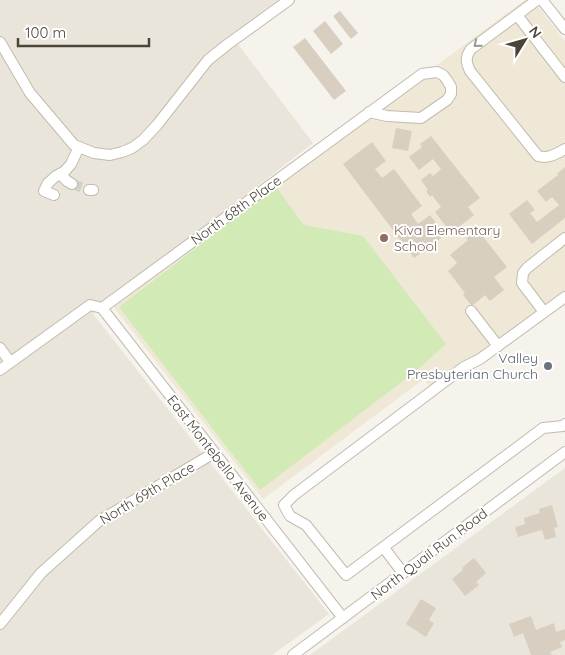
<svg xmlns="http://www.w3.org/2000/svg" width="565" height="655" font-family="Quicksand,sans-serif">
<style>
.residential{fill:#eae5da}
.education{fill:#efe8d6}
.green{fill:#d2eab5}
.building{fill:#d8cfc1}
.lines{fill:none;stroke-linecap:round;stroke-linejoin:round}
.minor-tunnel{stroke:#d4d0c8;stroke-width:10;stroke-dasharray:10 5;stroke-linecap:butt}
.minor-casing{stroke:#c2bbae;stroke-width:12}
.minor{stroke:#fff;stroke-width:10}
.oneway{stroke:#9c9892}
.education-dot{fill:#8d6e63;stroke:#fff;stroke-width:2}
.worship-dot{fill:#6b7280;stroke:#fff;stroke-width:2}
.labels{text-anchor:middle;stroke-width:4;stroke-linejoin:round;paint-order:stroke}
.street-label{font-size:14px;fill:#4b4439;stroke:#fff}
.education-label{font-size:14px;fill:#785e54;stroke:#fff;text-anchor:start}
.worship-label{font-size:14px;fill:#5b616d;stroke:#fff;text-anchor:end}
</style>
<rect width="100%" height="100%" fill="#f6f3ec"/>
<!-- residential -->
<g class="residential">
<polygon points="0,0 278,0 231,35 313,143 93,314 329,614 272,655 0,655"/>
<polygon points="565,468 565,655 310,655"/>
</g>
<!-- education -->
<polygon class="education" points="525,0 533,0 565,41 565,292 431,388 424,379 263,499 112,305"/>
<!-- green -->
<polygon class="green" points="276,187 304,225 363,236 446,344 416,371 260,490 119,307"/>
<!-- building -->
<g class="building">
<polygon points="340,11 358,33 351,39 333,16"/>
<polygon points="325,21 343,44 331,54 313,31"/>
<polygon points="305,38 346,91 334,100 293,47"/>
<polygon points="396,128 412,131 408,151 392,148"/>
<polygon points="431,136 480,198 468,207 474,215 451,233 435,212 441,207 432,195 430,197 426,191 428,190 421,180 430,173 433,176 441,169 433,159 419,170 409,157 422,147 420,144"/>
<polygon points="372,142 386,161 375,169 382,178 394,169 422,206 411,214 418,224 430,215 445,235 414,258 343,164"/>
<polygon points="565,167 565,218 532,244 509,214 527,200 535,210 530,213 537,222 559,205 552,197 546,202 537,191 558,175 557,174"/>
<polygon points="477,229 507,267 494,277 504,290 490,301 485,295 472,306 463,295 465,293 448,271 457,263 450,255 468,240 466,238"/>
<polygon points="552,505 558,527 554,528 556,537 545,540 542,530 518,537 515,527 525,524 524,518 540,513 539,509"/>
<polygon points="474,558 486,573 476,582 479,585 465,596 452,579 463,570 462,568"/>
<polygon points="421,599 436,608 429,620 434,623 426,637 406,624"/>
<polygon points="531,616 536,630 554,623 556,632 565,629 565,640 560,642 562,647 550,652 552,655 531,655 523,633 514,637 509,624"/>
</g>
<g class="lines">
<!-- minor-tunnel -->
<polyline class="minor-tunnel" points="72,184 89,190"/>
<!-- minor casing -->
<g class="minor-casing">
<g id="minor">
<path d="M537 0 471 49C465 57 466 62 470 71L538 156C548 159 556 154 565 149"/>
<polyline points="542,0 565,29"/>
<polyline points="517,15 565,77"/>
<polyline points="0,42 30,93 74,145 94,153 110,155 122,152 132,148 143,140 157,125 208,60 228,44 289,0"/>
<polyline points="60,174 67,181 72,184"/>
<polyline points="89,190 93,190"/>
<polyline points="54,195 44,191 48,183 56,176 65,171 71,164 79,147"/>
<polyline points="565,297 480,359 464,367 294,495 284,505 290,516 306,525 346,575 543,428 563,426 565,424"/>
<polyline points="102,308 422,74 437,72 443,75 447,80 451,87 451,94 447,100 421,118 387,116 369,112"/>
<polyline points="471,311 498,346"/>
<polyline points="544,312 522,283 523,273 527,268 565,238"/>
<polyline points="0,348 10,362"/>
<polyline points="0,370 90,305 102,308 343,618"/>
<polyline points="384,548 403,573"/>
<polyline points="0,624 41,573 99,521 214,453"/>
<polyline points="293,655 565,452"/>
</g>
</g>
<!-- minor -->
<use href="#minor" class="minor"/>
</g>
<!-- one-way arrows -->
<defs><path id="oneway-chevron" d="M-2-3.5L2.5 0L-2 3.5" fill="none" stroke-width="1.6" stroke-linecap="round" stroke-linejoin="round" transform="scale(1.25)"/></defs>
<use class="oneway" href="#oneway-chevron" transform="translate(477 44) rotate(141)"/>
<!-- markers -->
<circle class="education-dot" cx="384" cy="238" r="5"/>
<circle class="worship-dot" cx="548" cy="366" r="5"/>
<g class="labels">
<!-- street labels -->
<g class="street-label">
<text transform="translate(236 210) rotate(-36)" y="5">North 68th Place</text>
<text transform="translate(218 458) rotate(52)" y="5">East Montebello Avenue</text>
<text transform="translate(147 493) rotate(-31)" y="5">North 69th Place</text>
<text transform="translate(429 554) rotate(-37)" y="5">North Quail Run Road</text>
</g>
<!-- education labels -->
<g class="education-label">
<text x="394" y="235">Kiva Elementary<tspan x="394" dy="16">School</tspan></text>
</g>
<!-- worship labels -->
<g class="worship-label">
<text x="538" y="363">Valley<tspan x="538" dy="16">Presbyterian Church</tspan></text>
</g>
</g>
<!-- north arrow -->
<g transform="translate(525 40) rotate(53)" stroke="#ffffff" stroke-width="4" paint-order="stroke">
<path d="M0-4L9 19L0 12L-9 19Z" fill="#4b4439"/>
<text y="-8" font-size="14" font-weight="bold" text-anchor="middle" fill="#4b4439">N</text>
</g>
<!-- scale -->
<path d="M18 38v8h131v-8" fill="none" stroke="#4b4439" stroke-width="2.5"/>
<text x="25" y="38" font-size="15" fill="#4b4439" stroke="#ffffff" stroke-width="4" paint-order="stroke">100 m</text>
</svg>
